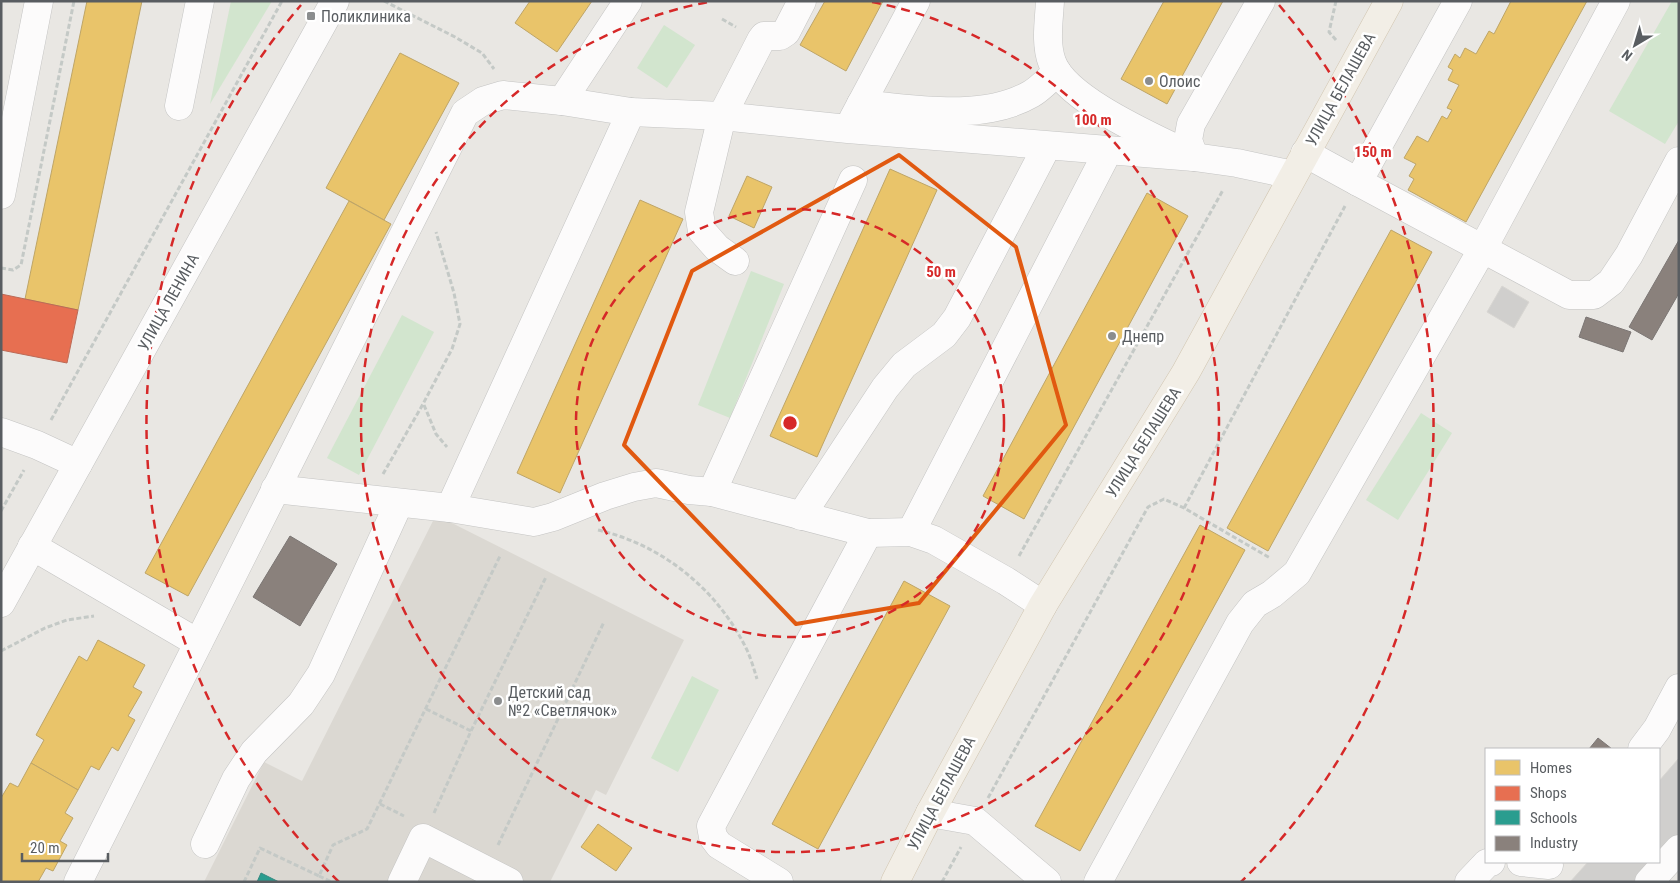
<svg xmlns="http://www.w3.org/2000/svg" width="1680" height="883" font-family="'Roboto Condensed',sans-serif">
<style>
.education{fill:#dbd8d2}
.green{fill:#d2e5ce}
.homes{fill:#e9c46a;stroke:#bea567}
.shops{fill:#e76f51;stroke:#bc6a56}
.schools{fill:#2a9d8f;stroke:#388a81}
.industry{fill:#8a817c;stroke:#7b7674}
.building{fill:#d0cfcd;stroke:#d8d6d2}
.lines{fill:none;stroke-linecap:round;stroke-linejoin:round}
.minor-casing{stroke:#c4c4c3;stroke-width:29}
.major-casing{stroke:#d1c5b0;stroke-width:29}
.path{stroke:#c4c9c6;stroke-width:3;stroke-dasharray:5 2.5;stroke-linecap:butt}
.minor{stroke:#fcfbfb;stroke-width:28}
.major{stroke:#f2eee6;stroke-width:28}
.marked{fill:none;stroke:#e15910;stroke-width:4;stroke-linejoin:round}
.ring{fill:none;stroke:#d62828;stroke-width:2.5;stroke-dasharray:9 6}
.poi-dot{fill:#8b8d8e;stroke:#fff;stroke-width:2}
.labels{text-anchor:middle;stroke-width:5;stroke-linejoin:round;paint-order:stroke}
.poi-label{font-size:16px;fill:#595d61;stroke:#fff;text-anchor:start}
.street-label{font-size:16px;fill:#595d61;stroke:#fff}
.centre{fill:#d62828;stroke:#fff;stroke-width:2.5}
.ring-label{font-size:15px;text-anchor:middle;font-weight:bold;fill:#d62828;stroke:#fff;stroke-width:5;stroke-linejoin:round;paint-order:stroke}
</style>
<rect width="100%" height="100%" fill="#e9e7e3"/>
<!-- education -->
<polygon class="education" points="436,515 684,640 606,795 596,790 550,882 204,882 264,762 302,781"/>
<!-- green -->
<g class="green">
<polygon points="231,1 272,1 210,104"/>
<polygon points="1672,1 1679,1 1679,121 1665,144 1609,111"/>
<polygon points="664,25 695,45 667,88 637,68"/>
<polygon points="751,271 784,284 730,418 698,405"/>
<polygon points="402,315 434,332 359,475 327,458"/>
<polygon points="1421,413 1452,433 1398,520 1366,500"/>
<polygon points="692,676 719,690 678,772 651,758"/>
</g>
<!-- homes -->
<g class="homes">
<polygon points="87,1 142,1 78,310 25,299"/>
<polygon points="530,1 592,1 557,52 515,23"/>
<polygon points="825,1 883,1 846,71 800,45"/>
<polygon points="1164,1 1223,1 1167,104 1121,79"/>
<polygon points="1511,1 1587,1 1466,222 1408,190 1414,179 1409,176 1416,164 1404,158 1417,136 1428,142 1442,116 1447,119 1452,110 1447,108 1459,85 1448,80 1453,70 1448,67 1455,54 1460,58 1465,48 1476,54 1489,31 1494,34"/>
<polygon points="400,53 459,83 384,220 326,188"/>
<polygon points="890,169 937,190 817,457 770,436"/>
<polygon points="747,176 772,187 754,228 729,216"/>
<polygon points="1147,193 1188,216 1024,519 983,496"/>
<polygon points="640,200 683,219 560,493 517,473"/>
<polygon points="349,201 391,224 188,596 145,573"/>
<polygon points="1391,230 1432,252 1268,551 1227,528"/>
<polygon points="1200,525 1245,550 1080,851 1035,826"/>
<polygon points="904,581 950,606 818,849 772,824"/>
<polygon points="98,640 145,665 133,687 142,692 128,716 135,720 118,751 112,747 99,770 91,766 78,790 31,763 44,740 36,735 79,656 87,661"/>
<polygon points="31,763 78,790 65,813 73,818 60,841 67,845 53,871 46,868 38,882 1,882 1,798 10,783 18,787"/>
<polygon points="598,824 632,848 616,871 581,847"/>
</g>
<!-- shops -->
<polygon class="shops" points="1,294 78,310 67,363 1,350"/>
<!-- schools -->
<polygon class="schools" points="261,873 279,882 257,882"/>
<!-- industry -->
<g class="industry">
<polygon points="1679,240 1679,293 1652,340 1629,327"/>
<polygon points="1586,317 1631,332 1623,352 1579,337"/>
<polygon points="290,536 337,564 300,626 253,597"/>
<polygon points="1598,738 1612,749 1589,749"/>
</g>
<!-- building -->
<g class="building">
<polygon points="1502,286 1529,302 1514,328 1487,312"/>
<polygon points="1679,758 1679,842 1643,882 1570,882 1588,862 1659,862 1659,781"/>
</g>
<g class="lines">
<!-- minor casing -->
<g class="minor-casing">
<g id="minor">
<path d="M1050 1C1049 21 1045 43 1052 62 1065 98 1146 134 1179 150"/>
<polyline points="562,101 628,1"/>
<path d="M861 104C914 109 983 122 1031 94 1040 89 1049 79 1057 72"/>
<polyline points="179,106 200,1"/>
<polyline points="853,119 916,1"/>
<polyline points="1305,153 1358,182 1458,1"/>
<polyline points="1194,157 1188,140 1191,124 1261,1"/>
<polyline points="1358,182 1569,295 1594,295 1611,282 1629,255 1679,161"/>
<polyline points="1,195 39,1"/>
<polyline points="735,261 717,248 702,231 699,212 722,116 761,40 764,36 780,36 786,32 802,1"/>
<polyline points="1,432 37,445 78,464"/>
<polyline points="275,489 450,508 534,522 553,517 605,496 634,487 656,483 689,490 712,492 868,533 911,532 934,540 1006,581 1043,605"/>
<polyline points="712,492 853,180"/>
<polyline points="450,508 631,112"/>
<polyline points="801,516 885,388 904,365 944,335 957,318 1047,146"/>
<polyline points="911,532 1108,151"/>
<polyline points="32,546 198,643"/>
<polyline points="1,603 335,1"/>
<polyline points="1642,749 1657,729 1679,688"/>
<polyline points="930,813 975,821 1047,882"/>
<polyline points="205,844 236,779 254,752 301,704 321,674 399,503"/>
<polyline points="1521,862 1549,865"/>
<polyline points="78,882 465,113 483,101 503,95 562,101 631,112 722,116 848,129 1194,157 1237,163 1293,175"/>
<polyline points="402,882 423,838 509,882"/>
<polyline points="779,882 719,845 713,837 711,826 868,533"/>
<polyline points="1098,882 1240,623 1255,604 1272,594 1297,573 1483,248 1616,1"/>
<polyline points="1469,882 1487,863 1491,862"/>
<polyline points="1649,882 1679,849"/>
</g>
</g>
<!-- major casing -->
<g class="major-casing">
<polyline id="major" points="895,882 930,813 1043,605 1186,372 1389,1"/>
</g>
<!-- path -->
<g class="path">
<polyline points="384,1 455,37 482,53 494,69"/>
<polyline points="1336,1 1329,32 1336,40"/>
<polyline points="722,19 736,27"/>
<polyline points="1,268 13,270 21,265 74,1"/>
<polyline points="424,405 436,434 447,447"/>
<polyline points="51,420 282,1"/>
<polyline points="383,474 423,404 452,349 460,324 454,293 436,232"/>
<polyline points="1184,508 1345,206"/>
<polyline points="1,511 24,470"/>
<path d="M598 530C663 545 718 590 747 650 751 659 754 669 757 679"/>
<polyline points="1019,556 1223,190"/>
<polyline points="1,651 45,628 67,620 94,616"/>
<polyline points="426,709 471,731"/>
<polyline points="988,798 1148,507 1164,499 1184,508 1270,558"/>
<polyline points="380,804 404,816"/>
<polyline points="434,813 471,731 546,577"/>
<polyline points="498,845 604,622"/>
<polyline points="319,876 332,882"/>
<polyline points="244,882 260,848 319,876 333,845 367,829 500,556"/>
<polyline points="942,882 961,847"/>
</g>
<!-- minor -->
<use href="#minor" class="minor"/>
<!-- major -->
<use href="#major" class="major"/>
</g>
<!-- marked area -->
<path class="marked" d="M899 155 1016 247 1066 425 919 603 796 624 624 445 692 271Z"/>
<!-- distance rings -->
<g class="ring">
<circle cx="790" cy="423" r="214"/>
<path d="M872 2A429 429 0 1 1 708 2"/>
<path d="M339 882A643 643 0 0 1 301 5M1279 5A643 643 0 0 1 1241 882"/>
</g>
<!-- markers -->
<g class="poi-dot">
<rect x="306" y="11" width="10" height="10" rx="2.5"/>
<circle cx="1149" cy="81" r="5"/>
<circle cx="1112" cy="336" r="5"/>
<circle cx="498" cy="701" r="5"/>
</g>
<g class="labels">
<!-- poi labels -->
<g class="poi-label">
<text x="321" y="22">Поликлиника</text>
<text x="1159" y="87">Олоис</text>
<text x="1122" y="342">Днепр</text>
<text x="508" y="698">Детский сад<tspan x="508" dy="18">№2 «Светлячок»</tspan></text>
</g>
<!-- street labels -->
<g class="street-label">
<text transform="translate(1340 89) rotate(-61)" y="6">УЛИЦА БЕЛАШЕВА</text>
<text transform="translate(168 302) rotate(-61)" y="6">УЛИЦА ЛЕНИНА</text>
<text transform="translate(1143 442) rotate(-58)" y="6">УЛИЦА БЕЛАШЕВА</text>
<text transform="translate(941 793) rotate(-62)" y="6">УЛИЦА БЕЛАШЕВА</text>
</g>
</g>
<circle cx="790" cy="423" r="8" class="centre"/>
<g class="ring-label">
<text x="1093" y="125">100 m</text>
<text x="1373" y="157">150 m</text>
<text x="941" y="277">50 m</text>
</g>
<!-- border -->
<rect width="1680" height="883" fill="none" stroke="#595d61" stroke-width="5"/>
<!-- legend -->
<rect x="1485" y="748" width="175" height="115" fill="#ffffff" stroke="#bdbec0"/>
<rect x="1495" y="760" width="25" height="15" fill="#e9c46a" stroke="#bdbec0"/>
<text x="1530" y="773" font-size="15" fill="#595d61">Homes</text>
<rect x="1495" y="786" width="25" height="15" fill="#e76f51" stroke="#bdbec0"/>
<text x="1530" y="798" font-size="15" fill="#595d61">Shops</text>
<rect x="1495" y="810" width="25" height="15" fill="#2a9d8f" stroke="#bdbec0"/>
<text x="1530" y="823" font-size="15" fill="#595d61">Schools</text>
<rect x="1495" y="836" width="25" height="15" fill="#8a817c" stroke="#bdbec0"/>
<text x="1530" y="848" font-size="15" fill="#595d61">Industry</text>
<!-- north arrow -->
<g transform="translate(1635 45) rotate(218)" stroke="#ffffff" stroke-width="4" paint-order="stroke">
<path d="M0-4L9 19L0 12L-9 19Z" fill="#595d61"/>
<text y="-8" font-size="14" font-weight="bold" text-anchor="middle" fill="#595d61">N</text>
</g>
<!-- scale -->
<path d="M22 853v8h86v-8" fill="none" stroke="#595d61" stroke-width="2.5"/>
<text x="30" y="853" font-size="15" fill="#595d61" stroke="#ffffff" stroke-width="4" paint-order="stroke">20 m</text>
</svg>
